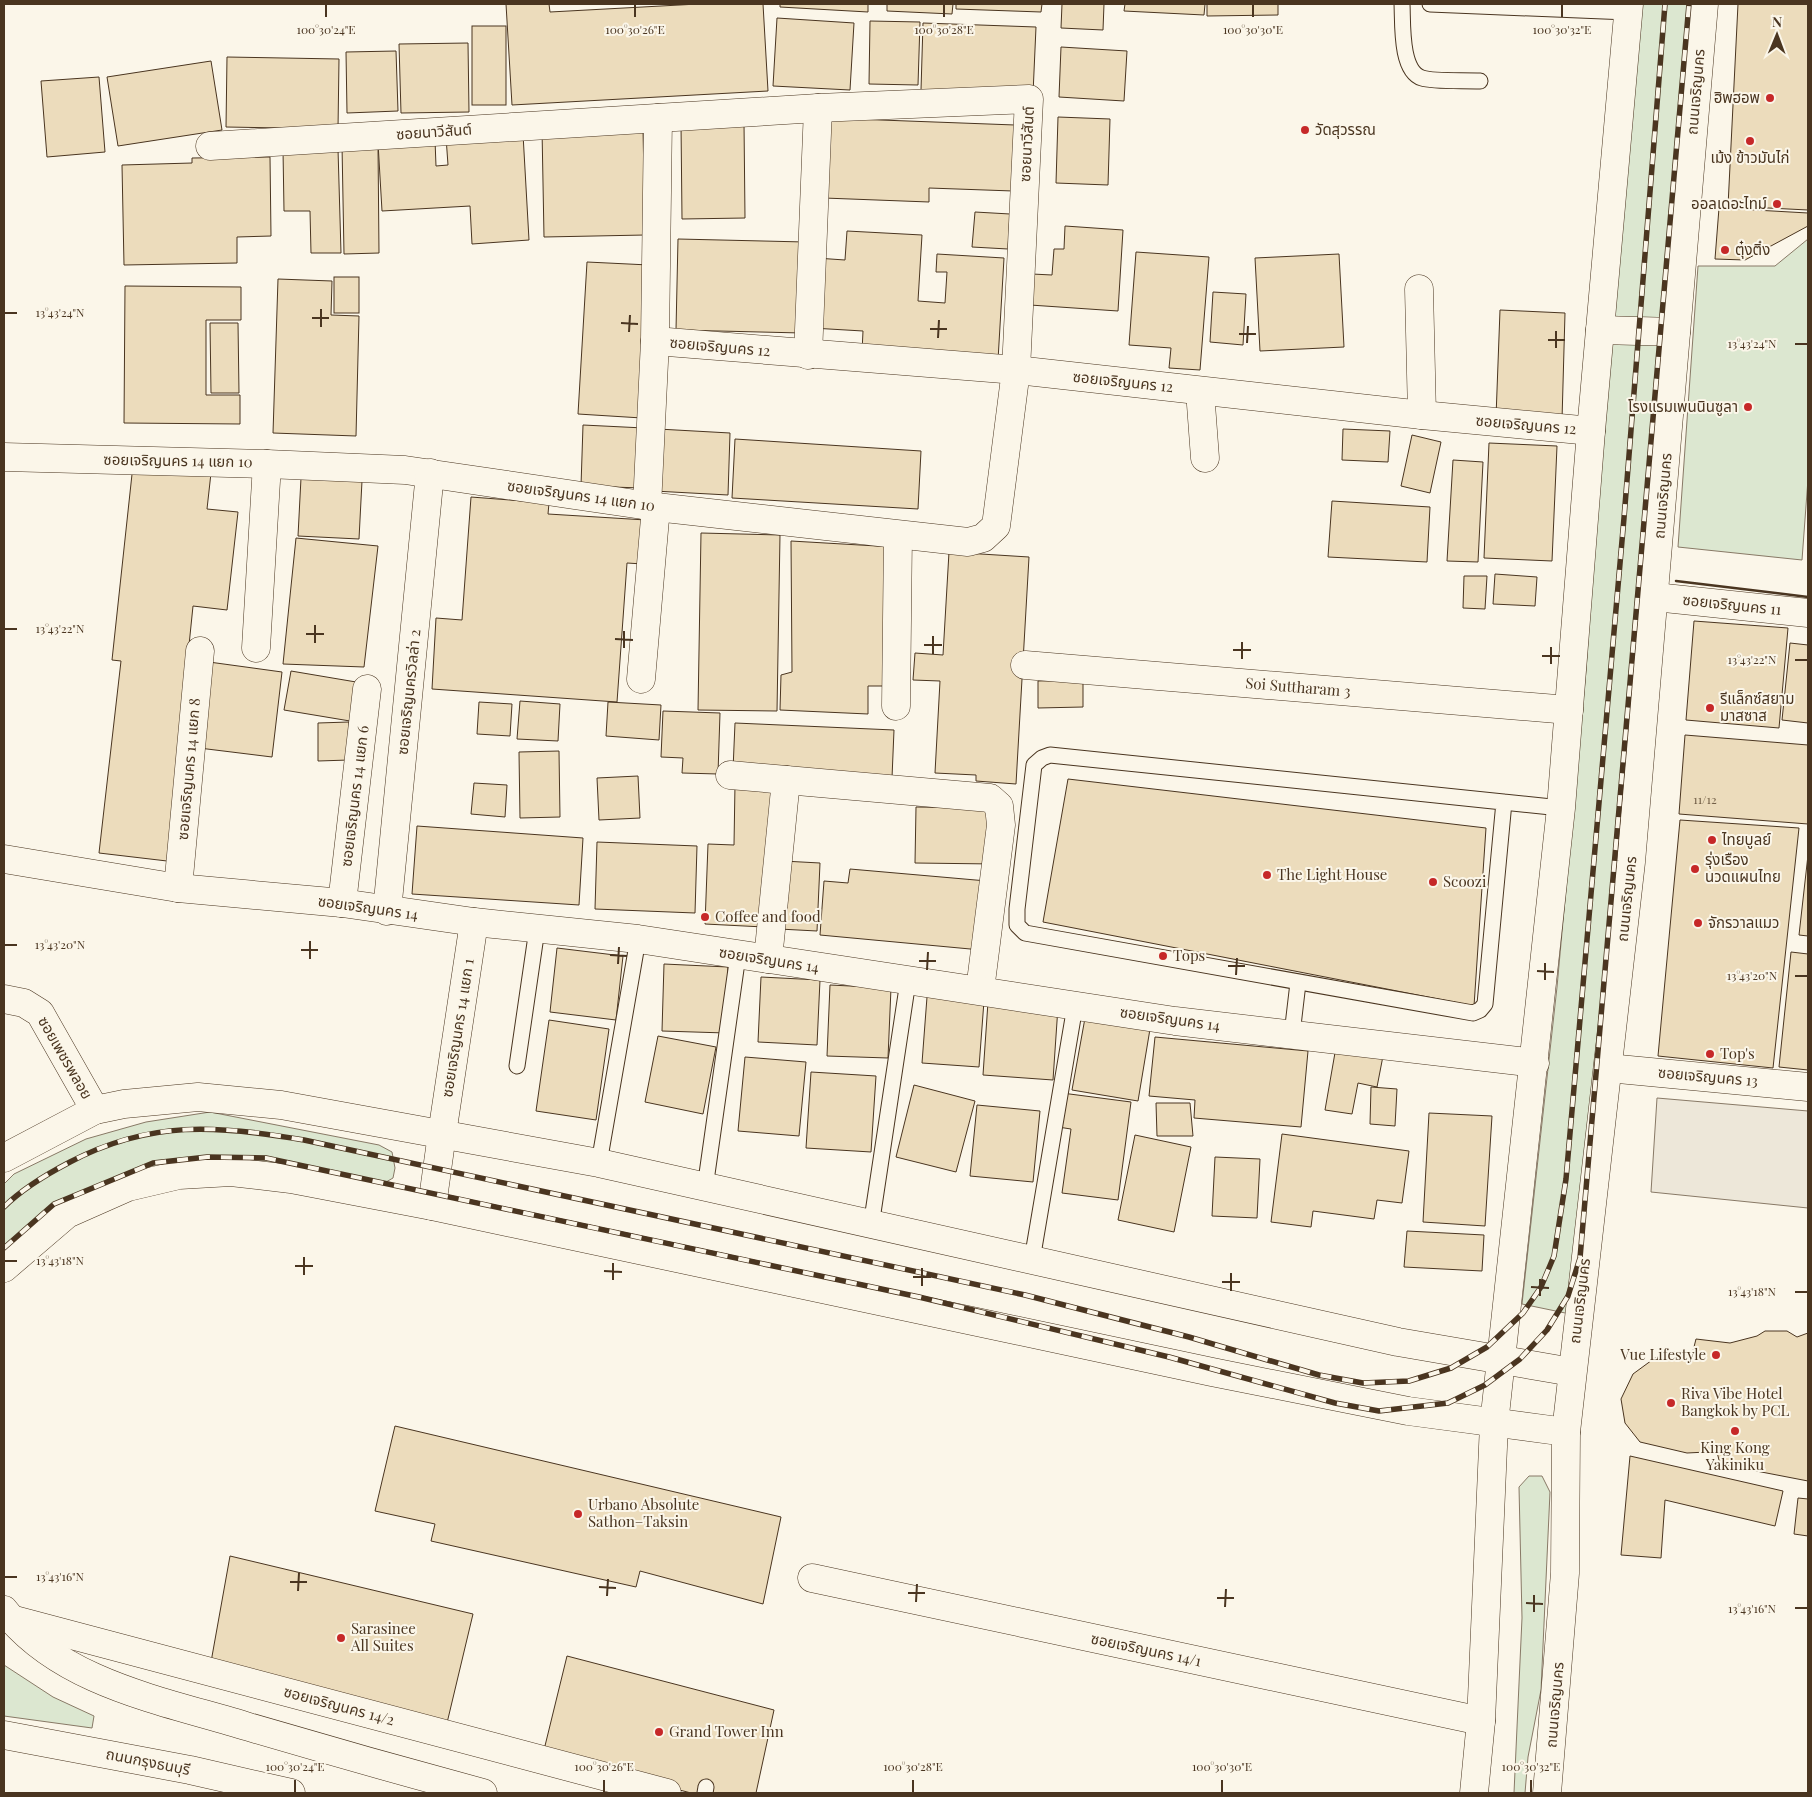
<svg xmlns="http://www.w3.org/2000/svg" width="1812" height="1797" font-family="'Playfair Display','Noto Sans Thai',serif">
<style>
.green{fill:#dce7d0;stroke:#887966}
.parking{fill:#ede7d9;stroke:#887966}
.building{fill:#ecdcbc;stroke:#4a3520}
.lines{fill:none;stroke-linecap:round;stroke-linejoin:round}
.lane-casing{stroke:#4a3520;stroke-width:17}
.street-casing{stroke:#4a3520;stroke-width:29}
.secondary-casing{stroke:#4a3520;stroke-width:29}
.primary-casing{stroke:#4a3520;stroke-width:29}
.lane{stroke:#fbf6e9;stroke-width:15}
.street{stroke:#fbf6e9;stroke-width:28}
.secondary{stroke:#fbf6e9;stroke-width:28}
.primary{stroke:#fbf6e9;stroke-width:28}
.rail-casing{stroke:#4a3520;stroke-width:5.5}
.rail{stroke:#fbf6e9;stroke-width:4;stroke-dasharray:11;stroke-linecap:butt}
.wall{stroke:#4a3520;stroke-width:2.5}
.ticks{fill:none;stroke:#4a3520;stroke-width:2}
.poi-dot{fill:#c62828;stroke:#fbf6e9;stroke-width:2}
.labels{text-anchor:middle;stroke-width:4;stroke-linejoin:round;paint-order:stroke}
.number-label{font-size:12px;fill:#725f47}
.street-label{font-size:15px;fill:#4a3520;stroke:#fbf6e9}
.poi-label{font-size:15px;fill:#4a3520;stroke:#fbf6e9;text-anchor:start}
.ticks-label{font-size:12px;text-anchor:middle;fill:#4a3520;stroke:#fbf6e9;stroke-width:4;stroke-linejoin:round;paint-order:stroke}
</style>
<rect width="100%" height="100%" fill="#fbf6e9"/>
<!-- green -->
<g class="green">
<polygon points="1640,4 1698,4 1670,322 1611,321"/>
<polygon points="1808,239 1808,479 1802,560 1678,547 1698,266 1775,266"/>
<polygon points="1608,342 1670,343 1651,564 1570,1314 1522,1304 1557,987 1586,670"/>
<polygon points="210,1112 379,1145 392,1152 395,1168 393,1178 386,1182 344,1181 193,1162 4,1253 4,1184 14,1174 86,1139 146,1122"/>
<polygon points="1529,1476 1542,1476 1550,1492 1541,1690 1528,1757 1525,1793 1514,1793 1522,1618 1519,1487"/>
<polygon points="4,1665 53,1697 94,1716 92,1728 4,1716"/>
</g>
<!-- parking -->
<polygon class="parking" points="1657,1098 1808,1111 1808,1208 1651,1192"/>
<!-- building -->
<g class="building">
<polygon points="506,4 549,4 550,12 698,4 763,4 768,91 512,105"/>
<polygon points="780,4 868,4 868,12 780,7"/>
<polygon points="887,4 953,4 952,14 887,11"/>
<polygon points="956,4 1042,4 1041,12 956,9"/>
<polygon points="1062,4 1104,4 1103,30 1061,28"/>
<polygon points="1125,4 1205,4 1204,15 1124,11"/>
<polygon points="1207,4 1278,4 1278,15 1207,16"/>
<polygon points="1738,4 1808,4 1808,210 1728,206"/>
<polygon points="777,18 854,23 850,90 773,86"/>
<polygon points="870,21 920,22 918,85 869,84"/>
<polygon points="923,23 1036,27 1033,94 921,90"/>
<rect x="472" y="26" width="34" height="79"/>
<polygon points="468,43 469,112 401,113 399,44"/>
<polygon points="1061,47 1127,51 1124,101 1059,97"/>
<polygon points="396,51 398,111 347,113 346,52"/>
<polygon points="227,57 339,59 338,129 226,127"/>
<polygon points="211,61 222,130 118,146 107,77"/>
<polygon points="99,77 105,152 47,157 41,81"/>
<polygon points="1058,117 1110,119 1108,185 1056,183"/>
<polygon points="827,118 1015,125 1013,191 929,188 929,202 824,198"/>
<polygon points="744,123 745,218 682,219 681,124"/>
<polygon points="643,128 645,235 544,237 542,129"/>
<polygon points="523,134 529,240 472,244 470,206 382,211 378,143 435,140 436,166 448,165 446,137"/>
<polygon points="342,145 378,145 379,253 344,254"/>
<polygon points="338,149 341,253 311,253 310,211 284,211 283,150"/>
<polygon points="270,157 271,236 237,237 237,263 124,265 122,165 192,163 192,158"/>
<polygon points="1719,208 1808,213 1808,226 1745,260 1715,259"/>
<polygon points="975,212 1010,214 1008,249 972,247"/>
<polygon points="1065,226 1123,230 1118,311 1030,305 1032,274 1052,275 1054,249 1064,249"/>
<polygon points="847,231 922,235 918,301 945,303 947,272 936,272 937,254 1004,258 998,360 862,352 863,331 812,328 816,258 845,260"/>
<polygon points="678,239 805,242 802,333 676,330"/>
<polygon points="1136,252 1209,257 1200,370 1169,368 1171,348 1129,345"/>
<polygon points="1339,254 1344,347 1260,351 1255,258"/>
<polygon points="587,262 649,265 642,418 578,414"/>
<rect x="334" y="277" width="25" height="36"/>
<polygon points="278,279 332,281 331,315 359,316 356,436 273,433"/>
<polygon points="125,286 241,287 241,320 206,320 206,395 240,395 240,424 124,423"/>
<polygon points="1213,292 1246,294 1243,345 1210,342"/>
<polygon points="1500,310 1565,313 1562,420 1496,417"/>
<polygon points="210,323 238,323 239,393 211,393"/>
<polygon points="583,425 644,428 642,488 581,486"/>
<polygon points="658,429 730,433 728,495 654,491"/>
<polygon points="1343,429 1390,431 1388,462 1342,460"/>
<polygon points="1412,435 1441,442 1430,493 1401,486"/>
<polygon points="735,439 921,451 918,509 732,498"/>
<polygon points="1489,443 1557,446 1552,561 1484,558"/>
<polygon points="1453,460 1483,462 1478,562 1447,561"/>
<polygon points="133,465 211,473 207,509 238,512 227,610 193,606 167,861 99,853 121,661 112,660"/>
<polygon points="301,478 362,481 359,539 298,536"/>
<polygon points="471,497 549,503 548,514 646,520 643,564 627,563 617,702 432,689 436,618 462,620"/>
<polygon points="1332,501 1430,507 1427,562 1328,557"/>
<polygon points="701,533 780,535 777,711 698,710"/>
<polygon points="296,538 378,546 364,667 283,664"/>
<polygon points="791,541 894,547 890,686 868,686 868,714 780,710 781,675 792,672"/>
<polygon points="949,552 1029,557 1016,784 976,781 976,775 935,773 940,681 913,680 915,653 943,655"/>
<polygon points="1495,574 1537,577 1535,606 1493,604"/>
<polygon points="1464,576 1487,576 1485,609 1463,608"/>
<polygon points="1694,621 1788,628 1779,728 1686,720"/>
<polygon points="1790,643 1808,645 1808,723 1782,720"/>
<polygon points="209,662 282,672 272,757 199,748"/>
<polygon points="291,671 362,683 356,722 284,710"/>
<polygon points="1083,680 1083,707 1038,708 1038,681"/>
<polygon points="520,701 560,704 558,741 517,739"/>
<polygon points="479,702 512,704 510,736 477,734"/>
<polygon points="608,702 661,705 659,740 606,736"/>
<polygon points="663,711 720,713 718,774 682,773 683,758 661,757"/>
<polygon points="349,722 349,760 318,761 318,723"/>
<polygon points="735,723 894,730 892,778 733,770"/>
<polygon points="1685,735 1808,745 1808,824 1679,814"/>
<polygon points="559,751 560,817 520,818 519,752"/>
<polygon points="638,776 640,818 599,820 597,778"/>
<polygon points="1068,779 1486,828 1474,1006 1043,922"/>
<polygon points="474,783 507,785 505,817 471,814"/>
<polygon points="735,784 774,785 764,927 705,924 708,844 734,845"/>
<polygon points="916,807 995,808 994,864 915,863"/>
<polygon points="1680,820 1799,828 1773,1068 1658,1056"/>
<polygon points="417,826 583,838 579,905 412,894"/>
<polygon points="597,842 697,846 695,913 595,909"/>
<polygon points="1808,855 1808,936 1799,935"/>
<polygon points="783,861 820,863 817,931 779,929"/>
<polygon points="850,869 987,881 981,950 820,935 824,881 848,883"/>
<polygon points="557,948 623,956 616,1020 550,1012"/>
<polygon points="1791,952 1808,954 1808,1070 1779,1067"/>
<polygon points="664,964 728,967 726,1033 662,1031"/>
<polygon points="761,977 820,980 817,1045 758,1042"/>
<polygon points="830,985 891,988 888,1058 827,1056"/>
<polygon points="927,997 984,1001 979,1067 922,1063"/>
<polygon points="988,1002 1058,1007 1053,1080 983,1075"/>
<polygon points="1085,1018 1150,1029 1138,1101 1072,1090"/>
<polygon points="549,1020 609,1029 596,1120 536,1111"/>
<polygon points="658,1036 716,1047 703,1114 645,1102"/>
<polygon points="1155,1037 1308,1051 1301,1127 1194,1118 1195,1100 1149,1096"/>
<polygon points="1336,1047 1383,1056 1377,1087 1358,1083 1352,1114 1325,1110"/>
<polygon points="745,1057 806,1062 799,1136 738,1131"/>
<polygon points="811,1072 876,1076 871,1152 806,1148"/>
<polygon points="914,1085 975,1101 956,1172 896,1157"/>
<polygon points="1371,1087 1397,1089 1395,1126 1370,1124"/>
<polygon points="1062,1093 1131,1102 1118,1200 1062,1193 1071,1129 1058,1127"/>
<polygon points="1156,1103 1190,1103 1193,1136 1157,1136"/>
<polygon points="977,1105 1040,1111 1033,1182 970,1176"/>
<polygon points="1429,1113 1492,1116 1485,1226 1423,1222"/>
<polygon points="1282,1134 1409,1151 1402,1203 1377,1200 1374,1219 1313,1211 1311,1227 1271,1222"/>
<polygon points="1135,1135 1191,1147 1174,1232 1118,1220"/>
<polygon points="1215,1157 1260,1159 1257,1218 1212,1216"/>
<polygon points="1407,1231 1484,1235 1482,1271 1404,1267"/>
<polygon points="1765,1331 1787,1331 1797,1337 1808,1333 1808,1481 1720,1464 1716,1448 1707,1452 1687,1453 1640,1442 1625,1423 1621,1399 1633,1374 1663,1352 1693,1351 1696,1339 1730,1343 1757,1336"/>
<polygon points="395,1426 781,1517 763,1604 640,1571 636,1587 431,1541 435,1524 375,1511"/>
<polygon points="1630,1456 1783,1491 1775,1526 1665,1500 1661,1558 1621,1555"/>
<polygon points="1798,1498 1808,1499 1808,1536 1794,1534"/>
<polygon points="230,1556 473,1614 447,1723 211,1662"/>
<polygon points="567,1656 774,1710 756,1793 691,1793 543,1754"/>
</g>
<g class="lines">
<!-- lane casing -->
<g class="lane-casing">
<g id="lane">
<path d="M1402 4C1403 23 1400 71 1422 78 1434 82 1465 80 1480 81"/>
<polyline points="1430,4 1628,12"/>
<polyline points="1504,802 1485,1004 1480,1010 1473,1013 1025,933 1017,925 1017,909 1034,765 1042,758 1050,755 1561,808"/>
<polyline points="1292,1034 1298,983"/>
<polyline points="517,1066 537,929"/>
<polyline points="599,1163 638,939"/>
<polyline points="705,1188 738,955"/>
<polyline points="871,1226 908,981"/>
<polyline points="1032,1260 1075,1006"/>
<polyline points="705,1793 706,1787"/>
</g>
</g>
<!-- street casing -->
<g class="street-casing">
<g id="street">
<polyline points="1419,289 1422,415"/>
<polyline points="655,341 1016,370 1422,415 1591,431"/>
<polyline points="808,355 818,108"/>
<polyline points="1200,391 1205,458"/>
<polyline points="4,457 267,464 405,470 656,507 968,542 983,538 996,526 1016,370 1029,99 818,108 210,146"/>
<polyline points="647,506 655,341 658,118"/>
<polyline points="1655,597 1808,613"/>
<polyline points="256,648 267,464"/>
<path id="s1" d="M1025 665 1569 710"/>
<polyline points="641,679 656,507"/>
<polyline points="896,706 898,535"/>
<polyline points="730,775 990,798 999,806 1001,825 980,990"/>
<polyline points="4,859 178,888 342,903 474,922 638,939 1175,1021 1535,1063"/>
<polyline points="178,888 200,651"/>
<polyline points="342,903 367,689"/>
<polyline points="387,911 430,473"/>
<polyline points="768,959 786,780"/>
<polyline points="4,999 24,1003 40,1013 95,1110"/>
<polyline points="1608,1068 1808,1087"/>
<polyline points="442,1134 474,922"/>
<polyline points="812,1578 1481,1721"/>
<polyline points="11,1619 667,1793"/>
</g>
</g>
<!-- secondary casing -->
<g class="secondary-casing">
<g id="secondary">
<polyline points="1600,330 1676,332"/>
<polyline points="1474,1793 1481,1721 1494,1424 1561,808 1591,431 1629,4"/>
<polyline points="1547,1793 1565,1573 1566,1432 1631,862 1704,4"/>
</g>
</g>
<!-- primary casing -->
<g class="primary-casing">
<g id="primary">
<polyline points="4,1158 95,1110 124,1104 198,1097 281,1105 599,1163 1398,1342 1572,1372"/>
<polyline points="432,1206 442,1134"/>
<polyline points="4,1268 67,1214 128,1187 179,1175 231,1172 291,1179 432,1206 1212,1372 1408,1411 1566,1432"/>
<path d="M4 1610C61 1684 165 1701 249 1727 327 1750 405 1772 483 1793"/>
<polyline points="4,1735 190,1770 291,1793"/>
</g>
</g>
<!-- lane -->
<use href="#lane" class="lane"/>
<!-- street -->
<use href="#street" class="street"/>
<!-- secondary -->
<use href="#secondary" class="secondary"/>
<!-- primary -->
<use href="#primary" class="primary"/>
<!-- rail casing -->
<g class="rail-casing">
<g id="rail">
<path d="M4 1207C22 1189 47 1174 70 1162 150 1120 218 1125 304 1140L1025 1295 1189 1337 1319 1375 1363 1383 1409 1381 1451 1368 1487 1347 1523 1313 1541 1287 1554 1256 1566 1179 1624 518 1665 4"/>
<polyline points="4,1248 54,1204 153,1163 207,1157 266,1158 919,1297 1169,1357 1335,1403 1379,1411 1448,1403 1485,1385 1520,1359 1547,1330 1568,1296 1580,1258 1689,4"/>
</g>
</g>
<!-- rail -->
<use href="#rail" class="rail"/>
<!-- wall -->
<polyline class="wall" points="1676,581 1808,597"/>
</g>
<!-- ticks -->
<path class="ticks" d="M326 17V5M635 17V5M944 17V5M1253 17V5M1562 17V5M5 313H17M312 318H329M621 323 638 324M321 327V309M930 329H947M629 332 630 315M1239 334H1256M938 338 939 320M1548 340H1565M1247 343 1248 326M1795 344H1807M1556 348V331M5 629H17M306 634H324M615 639 633 640M315 643V625M924 645H942M624 648V631M1233 650H1251M933 654V636M1542 656H1560M1242 659V642M1795 660H1807M1551 664V647M5 945H17M301 950H318M610 955 627 956M310 959V941M919 961H936M618 964 619 947M1228 966H1245M927 970 928 952M1537 971 1554 972M1236 975 1237 958M1795 976H1807M1545 980V963M5 1261H17M295 1266H313M604 1271 622 1272M304 1275V1257M913 1277H931M613 1280V1263M1222 1282H1240M922 1286V1268M1531 1287 1549 1288M1231 1291V1273M1795 1292H1807M1540 1296V1279M5 1577H17M290 1582H307M599 1587 616 1588M298 1591 299 1573M908 1593H925M607 1596 608 1579M1217 1598H1234M916 1602 917 1584M1526 1603 1543 1604M1225 1607 1226 1589M1795 1608H1807M1534 1612V1595M295 1792V1780M604 1792V1780M913 1792V1780M1222 1792V1780M1531 1792V1780"/>
<!-- markers -->
<g class="poi-dot">
<circle cx="1770" cy="98" r="5"/>
<circle cx="1305" cy="130" r="5"/>
<circle cx="1750" cy="141" r="5"/>
<circle cx="1777" cy="204" r="5"/>
<circle cx="1725" cy="250" r="5"/>
<circle cx="1748" cy="407" r="5"/>
<circle cx="1710" cy="708" r="5"/>
<circle cx="1712" cy="840" r="5"/>
<circle cx="1695" cy="869" r="5"/>
<circle cx="1267" cy="875" r="5"/>
<circle cx="1433" cy="882" r="5"/>
<circle cx="705" cy="917" r="5"/>
<circle cx="1698" cy="923" r="5"/>
<circle cx="1163" cy="956" r="5"/>
<circle cx="1710" cy="1054" r="5"/>
<circle cx="1716" cy="1355" r="5"/>
<circle cx="1671" cy="1403" r="5"/>
<circle cx="1735" cy="1431" r="5"/>
<circle cx="578" cy="1514" r="5"/>
<circle cx="341" cy="1638" r="5"/>
<circle cx="659" cy="1732" r="5"/>
</g>
<g class="labels">
<!-- number labels -->
<g class="number-label">
<text x="1705" y="804">11/12</text>
</g>
<!-- street labels -->
<g class="street-label">
<text transform="translate(1696 92) rotate(-85)" y="5">ถนนเจริญนคร</text>
<text transform="translate(434 132) rotate(-4)" y="5">ซอยนาวีสันต์</text>
<text transform="translate(1027 144) rotate(-87)" y="5">ซอยนาวีสันต์</text>
<text transform="translate(720 347) rotate(5)" y="5">ซอยเจริญนคร 12</text>
<text transform="translate(1123 382) rotate(6)" y="5">ซอยเจริญนคร 12</text>
<text transform="translate(1526 425) rotate(5)" y="5">ซอยเจริญนคร 12</text>
<text transform="translate(178 461) rotate(1)" y="5">ซอยเจริญนคร 14 แยก 10</text>
<text transform="translate(581 496) rotate(8)" y="5">ซอยเจริญนคร 14 แยก 10</text>
<text transform="translate(1663 496) rotate(-85)" y="5">ถนนเจริญนคร</text>
<text transform="translate(1732 605) rotate(6)" y="5">ซอยเจริญนคร 11</text>
<text dy="5" stroke="none"><textPath href="#s1" startOffset="274">Soi Suttharam 3</textPath></text>
<text transform="translate(409 692) rotate(-84)" y="5">ซอยเจริญนครวิลล่า 2</text>
<text transform="translate(189 769) rotate(-85)" y="5">ซอยเจริญนคร 14 แยก 8</text>
<text transform="translate(355 796) rotate(-83)" y="5">ซอยเจริญนคร 14 แยก 6</text>
<text transform="translate(1627 899) rotate(-84)" y="5">ถนนเจริญนคร</text>
<text transform="translate(368 908) rotate(8)" y="5">ซอยเจริญนคร 14</text>
<text transform="translate(769 960) rotate(9)" y="5">ซอยเจริญนคร 14</text>
<text transform="translate(1170 1019) rotate(8)" y="5">ซอยเจริญนคร 14</text>
<text transform="translate(458 1028) rotate(-81)" y="5">ซอยเจริญนคร 14 แยก 1</text>
<text transform="translate(65 1058) rotate(60)" y="5">ซอยเพชรพลอย</text>
<text transform="translate(1708 1077) rotate(5)" y="5">ซอยเจริญนคร 13</text>
<text transform="translate(1580 1301) rotate(-83)" y="5">ถนนเจริญนคร</text>
<text transform="translate(1146 1650) rotate(12)" y="5">ซอยเจริญนคร 14/1</text>
<text transform="translate(1555 1705) rotate(-85)" y="5">ถนนเจริญนคร</text>
<text transform="translate(339 1706) rotate(15)" y="5">ซอยเจริญนคร 14/2</text>
<text transform="translate(148 1762) rotate(11)" y="5">ถนนกรุงธนบุรี</text>
</g>
<!-- poi labels -->
<g class="poi-label">
<text x="1760" y="103" text-anchor="end">ฮิพฮอพ</text>
<text x="1315" y="135">วัดสุวรรณ</text>
<text x="1750" y="163" text-anchor="middle">เม้ง ข้าวมันไก่</text>
<text x="1767" y="209" text-anchor="end">ออลเดอะไทม์</text>
<text x="1735" y="255">ตุ๋งติ๋ง</text>
<text x="1738" y="412" text-anchor="end">โรงแรมเพนนินซูลา</text>
<text x="1720" y="704">รีแล็กซ์สยาม<tspan x="1720" dy="17">มาสซาส</tspan></text>
<text x="1722" y="845">ไทยบูลย์</text>
<text x="1705" y="865">รุ่งเรือง<tspan x="1705" dy="17">นวดแผนไทย</tspan></text>
<text x="1277" y="880">The Light House</text>
<text x="1443" y="887">Scoozi</text>
<text x="715" y="922">Coffee and food</text>
<text x="1708" y="928">จักรวาลแมว</text>
<text x="1173" y="961">Tops</text>
<text x="1720" y="1059">Top's</text>
<text x="1706" y="1360" text-anchor="end">Vue Lifestyle</text>
<text x="1681" y="1399">Riva Vibe Hotel<tspan x="1681" dy="17">Bangkok by PCL</tspan></text>
<text x="1735" y="1453" text-anchor="middle">King Kong<tspan x="1735" dy="17">Yakiniku</tspan></text>
<text x="588" y="1510">Urbano Absolute<tspan x="588" dy="17">Sathon–Taksin</tspan></text>
<text x="351" y="1634">Sarasinee<tspan x="351" dy="17">All Suites</tspan></text>
<text x="669" y="1737">Grand Tower Inn</text>
</g>
</g>
<g class="ticks-label">
<text x="326" y="34">100°30'24"E</text>
<text x="635" y="34">100°30'26"E</text>
<text x="944" y="34">100°30'28"E</text>
<text x="1253" y="34">100°30'30"E</text>
<text x="1562" y="34">100°30'32"E</text>
<text x="60" y="317">13°43'24"N</text>
<text x="1752" y="348">13°43'24"N</text>
<text x="60" y="633">13°43'22"N</text>
<text x="1752" y="664">13°43'22"N</text>
<text x="60" y="949">13°43'20"N</text>
<text x="1752" y="980">13°43'20"N</text>
<text x="60" y="1265">13°43'18"N</text>
<text x="1752" y="1296">13°43'18"N</text>
<text x="60" y="1581">13°43'16"N</text>
<text x="1752" y="1613">13°43'16"N</text>
<text x="295" y="1771">100°30'24"E</text>
<text x="604" y="1771">100°30'26"E</text>
<text x="913" y="1771">100°30'28"E</text>
<text x="1222" y="1771">100°30'30"E</text>
<text x="1531" y="1771">100°30'32"E</text>
</g>
<!-- border -->
<rect width="1812" height="1797" fill="none" stroke="#4a3520" stroke-width="10"/>
<!-- north arrow -->
<g transform="translate(1777 35) rotate(1)" stroke="#fbf6e9" stroke-width="4" paint-order="stroke">
<path d="M0-4L9 19L0 12L-9 19Z" fill="#4a3520"/>
<text y="-8" font-size="14" font-weight="bold" text-anchor="middle" fill="#4a3520">N</text>
</g>
</svg>
